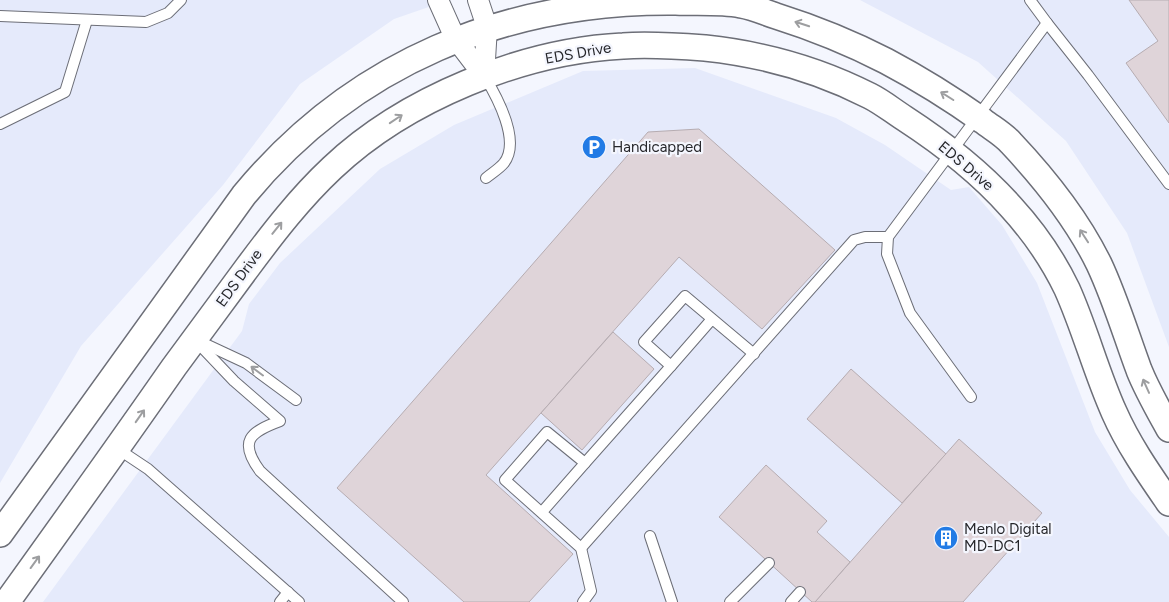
<svg xmlns="http://www.w3.org/2000/svg" width="1169" height="602" font-family="Figtree,sans-serif">
<style>
.built{fill:#e5eafb}
.building{fill:#dfd4d9;stroke:#b6acb1}
.lines{fill:none;stroke-linecap:round;stroke-linejoin:round}
.service-casing{stroke:#6c6e77;stroke-width:12}
.minor-casing{stroke:#6c6e77;stroke-width:22}
.tertiary-casing{stroke:#6c6e77;stroke-width:28}
.service{stroke:#fff;stroke-width:10}
.minor{stroke:#fff;stroke-width:20}
.tertiary{stroke:#fff;stroke-width:25}
.oneway{stroke:#9d9ea0}
.labels{text-anchor:middle;stroke-width:4.5;stroke-linejoin:round;paint-order:stroke}
.street-label{font-size:15px;fill:#26272b;stroke:#f4f6fe}
.poi-label{font-size:15px;fill:#26272b;stroke:#f4f6fe;text-anchor:start}
</style>
<rect width="100%" height="100%" fill="#f4f6fe"/>
<!-- built -->
<g class="built">
<polygon points="0,0 449,0 394,19 300,84 223,185 81,346 0,483"/>
<polygon points="860,0 1169,0 1169,347 1127,233 1066,141 978,62"/>
<polygon points="695,68 836,118 885,145 951,190 969,187 1002,225 1037,283 1095,432 1130,490 1169,537 1169,602 43,602 242,331 249,304 280,263 380,169 454,125 583,71"/>
</g>
<!-- building -->
<g class="building">
<polygon points="1129,0 1169,0 1169,123 1126,63 1158,41"/>
<polygon points="699,129 835,250 762,329 679,257 486,475 573,554 529,602 464,602 337,488 648,132"/>
<polygon points="613,332 654,369 582,450 541,413"/>
<polygon points="851,369 946,454 902,503 807,419"/>
<polygon points="959,439 1042,513 963,602 815,602"/>
<polygon points="766,465 827,521 817,532 850,562 815,602 812,602 719,517"/>
</g>
<g class="lines">
<!-- service casing -->
<g class="service-casing">
<g id="service">
<polyline points="1030,0 1047,23"/>
<polyline points="0,16 146,22 168,13 181,0"/>
<path d="M485 77C497 97 521 141 504 163 499 169 492 173 486 178"/>
<polyline points="0,124 65,92 87,20"/>
<polyline points="712,319 671,366 644,342 685,296 754,354"/>
<path d="M195 340 234 381 280 421C250 432 238 441 260 471L403 602"/>
<polyline points="201,342 246,363 296,400"/>
<polyline points="971,397 910,313 887,254 888,237 1047,23 1088,75 1169,184"/>
<polyline points="118,449 148,469 299,602"/>
<polyline points="585,463 671,366"/>
<polyline points="542,512 585,463 547,432 505,480 581,548 591,591 583,602"/>
<polyline points="650,536 672,602"/>
<polyline points="581,548 854,240 865,237 888,237"/>
<polyline points="280,602 288,592"/>
<polyline points="730,602 769,563"/>
<polyline points="791,602 800,592"/>
</g>
</g>
<!-- minor casing -->
<g class="minor-casing">
<g id="minor">
<polyline points="438,0 455,38 484,76"/>
<polyline points="478,0 487,27 484,76"/>
</g>
</g>
<!-- tertiary casing -->
<g class="tertiary-casing">
<g id="tertiary">
<path d="M0 534 244 195C353 63 505 0 676 2 696 3 721 1 741 5 753 7 764 12 776 16 814 28 851 43 886 61 920 79 952 99 983 121 992 128 1003 134 1011 143 1045 179 1077 219 1099 264 1115 298 1126 335 1139 370 1147 390 1158 409 1169 429"/>
<path d="M7 602C63 524 119 446 174 367 198 334 223 301 247 268 273 233 300 198 332 168 405 99 522 51 623 46 650 44 678 46 705 48 762 54 819 70 870 96 882 102 893 111 904 118 944 144 980 172 1011 207 1033 231 1053 260 1067 289 1085 329 1096 372 1114 412 1128 444 1149 474 1169 503"/>
</g>
</g>
<!-- service -->
<use href="#service" class="service"/>
<!-- minor -->
<use href="#minor" class="minor"/>
<!-- tertiary -->
<use href="#tertiary" class="tertiary"/>
</g>
<!-- one-way arrows -->
<defs><path id="oneway-shaft" d="M-6 0H5M1.5-3L5.5 0L1.5 3" fill="none" stroke-width="1.6" stroke-linecap="round" stroke-linejoin="round" transform="scale(1.25)"/></defs>
<g class="oneway">
<use href="#oneway-shaft" transform="translate(802 24) rotate(-162)"/>
<use href="#oneway-shaft" transform="translate(947 96) rotate(-148)"/>
<use href="#oneway-shaft" transform="translate(396 119) rotate(-34)"/>
<use href="#oneway-shaft" transform="translate(277 228) rotate(-51)"/>
<use href="#oneway-shaft" transform="translate(1084 236) rotate(-123)"/>
<use href="#oneway-shaft" transform="translate(257 371) rotate(-143)"/>
<use href="#oneway-shaft" transform="translate(1146 386) rotate(-114)"/>
<use href="#oneway-shaft" transform="translate(140 416) rotate(-55)"/>
<use href="#oneway-shaft" transform="translate(35 562) rotate(-54)"/>
</g>
<!-- icons -->
<defs>
<g id="parking-disc" transform="scale(1.25)"><circle r="9.5" fill="#227be5" stroke="#f4f6fe"/><path d="M-3.5-5.5H1a3.5 3.5 0 0 1 0 7H-1V5.5H-3.5ZM-1-3.4V-.6H.8a1.4 1.4 0 0 0 0-2.8Z" fill="#fff"/></g>
<g id="building-disc" transform="scale(1.25)"><circle r="9.5" fill="#227be5" stroke="#f4f6fe"/><path d="M-4-6H4V6H1V3H-1V6H-4ZM-2.5-4.3h1.7v1.8h-1.7ZM.8-4.3h1.7v1.8H.8ZM-2.5-1h1.7V.8h-1.7ZM.8-1h1.7V.8H.8Z" fill="#fff"/></g>
</defs>
<g fill-rule="evenodd">
<use href="#parking-disc" x="594" y="147"/>
<use href="#building-disc" x="946" y="538"/>
</g>
<g class="labels">
<!-- street labels -->
<g class="street-label">
<text transform="translate(578 53) rotate(-10)" y="5">EDS Drive</text>
<text transform="translate(966 166) rotate(40)" y="5">EDS Drive</text>
<text transform="translate(239 278) rotate(-54)" y="5">EDS Drive</text>
</g>
<!-- poi labels -->
<g class="poi-label">
<text x="612" y="152">Handicapped</text>
<text x="964" y="534">Menlo Digital<tspan x="964" dy="17">MD-DC1</tspan></text>
</g>
</g>
</svg>
